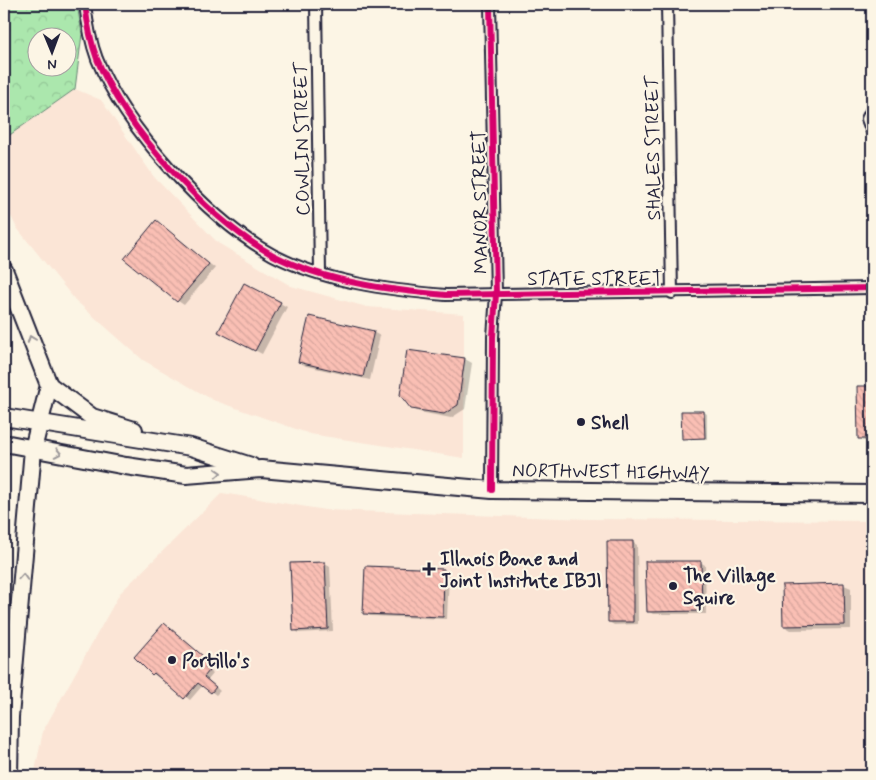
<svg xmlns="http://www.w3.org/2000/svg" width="876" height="780" font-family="Mynerve,sans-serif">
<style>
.built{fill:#fbe5d6}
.forest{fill:url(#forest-crowns);stroke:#668474;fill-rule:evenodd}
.shadow{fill:#0003}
.building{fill:url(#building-back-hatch);stroke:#22223b}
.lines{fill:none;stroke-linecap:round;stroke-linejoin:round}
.minor-casing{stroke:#22223b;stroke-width:14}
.primary-casing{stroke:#22223b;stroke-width:20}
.minor{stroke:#fcf5e5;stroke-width:10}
.primary{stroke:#fcf5e5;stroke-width:16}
.cycleway-casing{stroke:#fcf5e5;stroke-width:9}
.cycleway{stroke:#d6006c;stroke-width:6}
.oneway{stroke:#9a9698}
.poi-dot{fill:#22223b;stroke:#fcf5e5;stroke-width:2}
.labels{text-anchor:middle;stroke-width:4.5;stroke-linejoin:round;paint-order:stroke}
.street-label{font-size:19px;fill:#22223b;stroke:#fcf5e5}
.poi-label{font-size:19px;font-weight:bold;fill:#22223b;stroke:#fcf5e5;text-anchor:start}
</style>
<defs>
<pattern id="forest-crowns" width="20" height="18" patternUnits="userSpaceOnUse" patternTransform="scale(1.25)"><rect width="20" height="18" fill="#abe7ad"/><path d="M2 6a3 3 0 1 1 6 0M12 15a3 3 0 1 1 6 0" fill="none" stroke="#93c696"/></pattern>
<pattern id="building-back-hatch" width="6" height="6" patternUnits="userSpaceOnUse" patternTransform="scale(1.25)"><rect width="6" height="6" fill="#fabfb4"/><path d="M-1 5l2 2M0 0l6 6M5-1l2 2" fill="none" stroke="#d6a49c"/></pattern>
</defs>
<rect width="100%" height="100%" fill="#fcf5e5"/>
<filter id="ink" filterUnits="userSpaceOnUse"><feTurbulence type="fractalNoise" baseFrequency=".02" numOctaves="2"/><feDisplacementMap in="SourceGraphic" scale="10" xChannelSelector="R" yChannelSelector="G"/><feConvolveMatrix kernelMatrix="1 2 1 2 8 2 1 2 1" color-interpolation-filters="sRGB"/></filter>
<g filter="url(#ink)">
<!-- built -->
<g class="built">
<polygon points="75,89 101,100 154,177 218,243 291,286 367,307 464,314 464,458 310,434 213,400 143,360 75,300 17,228 4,203 4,139"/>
<polygon points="222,493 325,510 589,519 872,521 872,776 34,776 43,731 120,593"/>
</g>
<!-- forest -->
<path class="forest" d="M4 4H77L82 34 75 89 4 139ZM38 38H68V68H38Z"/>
<!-- shadow -->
<g class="shadow">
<polygon points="156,222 215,268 184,305 178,301"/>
<polygon points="280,303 287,307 262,354 226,335"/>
<polygon points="373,332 380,336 370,380 306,366 299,362"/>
<polygon points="465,359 472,363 465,409 451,418 419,412 412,408"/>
<polygon points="858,387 872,387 872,441 864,441 859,438"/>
<polygon points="704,412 707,414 707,439 683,438"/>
<polygon points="632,542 637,545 638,624 614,625 609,622"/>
<polygon points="700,562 705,565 706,614 653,614 648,611"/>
<polygon points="325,563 330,566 333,631 299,633 294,630 291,565"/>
<polygon points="444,570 449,573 447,619 370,616 365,613"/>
<polygon points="844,585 851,588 851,629 791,630 784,626"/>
<polygon points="169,627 214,666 209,671 213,674 208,680 220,691 216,695 203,685 190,700 159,676 158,677 153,674 136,657"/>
</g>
<!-- building -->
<g class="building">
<polygon points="156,220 209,264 177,302 124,259"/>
<polygon points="244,283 281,302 255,351 218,332"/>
<polygon points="309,316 374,331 363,377 298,362"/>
<polygon points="407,350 465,358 458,405 444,414 411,409 400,395"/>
<polygon points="857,386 872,386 872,439 858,439"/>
<polygon points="681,411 704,411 705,438 682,439"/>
<polygon points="607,541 633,541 633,622 608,622"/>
<polygon points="645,561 701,561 702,611 647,612"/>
<polygon points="325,562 328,629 293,631 290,563"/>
<polygon points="365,566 444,569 443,617 363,614"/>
<polygon points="844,583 845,625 783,626 782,585"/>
<polygon points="164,623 210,662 205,667 209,671 204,677 216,687 211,693 198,683 184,699 154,673 152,675 134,657"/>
</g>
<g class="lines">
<!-- minor casing -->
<g class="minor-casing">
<g id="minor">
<path d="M85 4C87 21 91 43 97 59 125 128 208 220 273 255 325 282 388 290 446 295L872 288"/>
<polyline points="316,4 320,273"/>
<polyline points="490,4 496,294 493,337 492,490"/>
<polyline points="667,4 672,293"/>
<polyline points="872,109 867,119 872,132"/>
</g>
</g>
<!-- primary casing -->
<g class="primary-casing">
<g id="primary">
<polyline points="4,270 49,385 33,449 10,717 9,776"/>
<polyline points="49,385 92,417 134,430"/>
<polyline points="4,417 191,447 251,466"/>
<polyline points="4,443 126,466 186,475 261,469 492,490 872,494"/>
</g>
</g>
<!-- minor -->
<use href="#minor" class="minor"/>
<!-- primary -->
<use href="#primary" class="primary"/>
<!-- cycleway casing -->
<g class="cycleway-casing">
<g id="cycleway">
<path d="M85 4C87 21 91 43 97 59 125 128 208 220 273 255 325 282 388 290 446 295L872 288"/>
<polyline points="490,4 496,294 493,337 492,490"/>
</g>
</g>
<!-- cycleway -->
<use href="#cycleway" class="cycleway"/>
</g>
<!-- one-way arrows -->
<defs><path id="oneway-chevron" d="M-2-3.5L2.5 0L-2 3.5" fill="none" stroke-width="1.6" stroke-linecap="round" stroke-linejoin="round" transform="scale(1.25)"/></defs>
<g class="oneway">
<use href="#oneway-chevron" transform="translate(31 339) rotate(-111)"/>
<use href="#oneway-chevron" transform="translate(58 453) rotate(11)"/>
<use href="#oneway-chevron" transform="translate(218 473) rotate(-4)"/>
<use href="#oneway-chevron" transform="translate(23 577) rotate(-86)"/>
</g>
</g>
<!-- markers -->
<g class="poi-dot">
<circle cx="581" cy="422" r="5"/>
<path d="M426.5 561.5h5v5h5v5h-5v5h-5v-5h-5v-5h5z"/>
<circle cx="673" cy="586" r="5"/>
<circle cx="172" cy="660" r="5"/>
</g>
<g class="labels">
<!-- street labels -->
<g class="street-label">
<text transform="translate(301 139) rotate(-91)" y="7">COWLIN STREET</text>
<text transform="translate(652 148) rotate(-91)" y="7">SHALES STREET</text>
<text transform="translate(479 202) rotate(-91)" y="7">MANOR STREET</text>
<text x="595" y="285">STATE STREET</text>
<text transform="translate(611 471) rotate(1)" y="7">NORTHWEST HIGHWAY</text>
</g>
<!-- poi labels -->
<g class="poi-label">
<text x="591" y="429">Shell</text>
<text x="440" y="565">Illnois Bone and<tspan x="440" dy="22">Joint Institute IBJI</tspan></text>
<text x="683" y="582">The Village<tspan x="683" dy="22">Squire</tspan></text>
<text x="182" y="667">Portillo's</text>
</g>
</g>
<!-- margin -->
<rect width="876" height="780" fill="none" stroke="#fcf5e5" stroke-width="20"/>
<rect x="10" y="10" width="856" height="760" fill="none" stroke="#22223b" stroke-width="2" filter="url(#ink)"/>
<!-- north arrow -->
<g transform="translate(52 52) rotate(179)"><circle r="24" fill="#fcf5e5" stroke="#a5a1a1"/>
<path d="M0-4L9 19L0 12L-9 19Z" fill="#22223b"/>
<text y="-8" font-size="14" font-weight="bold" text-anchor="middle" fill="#22223b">N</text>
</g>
</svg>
